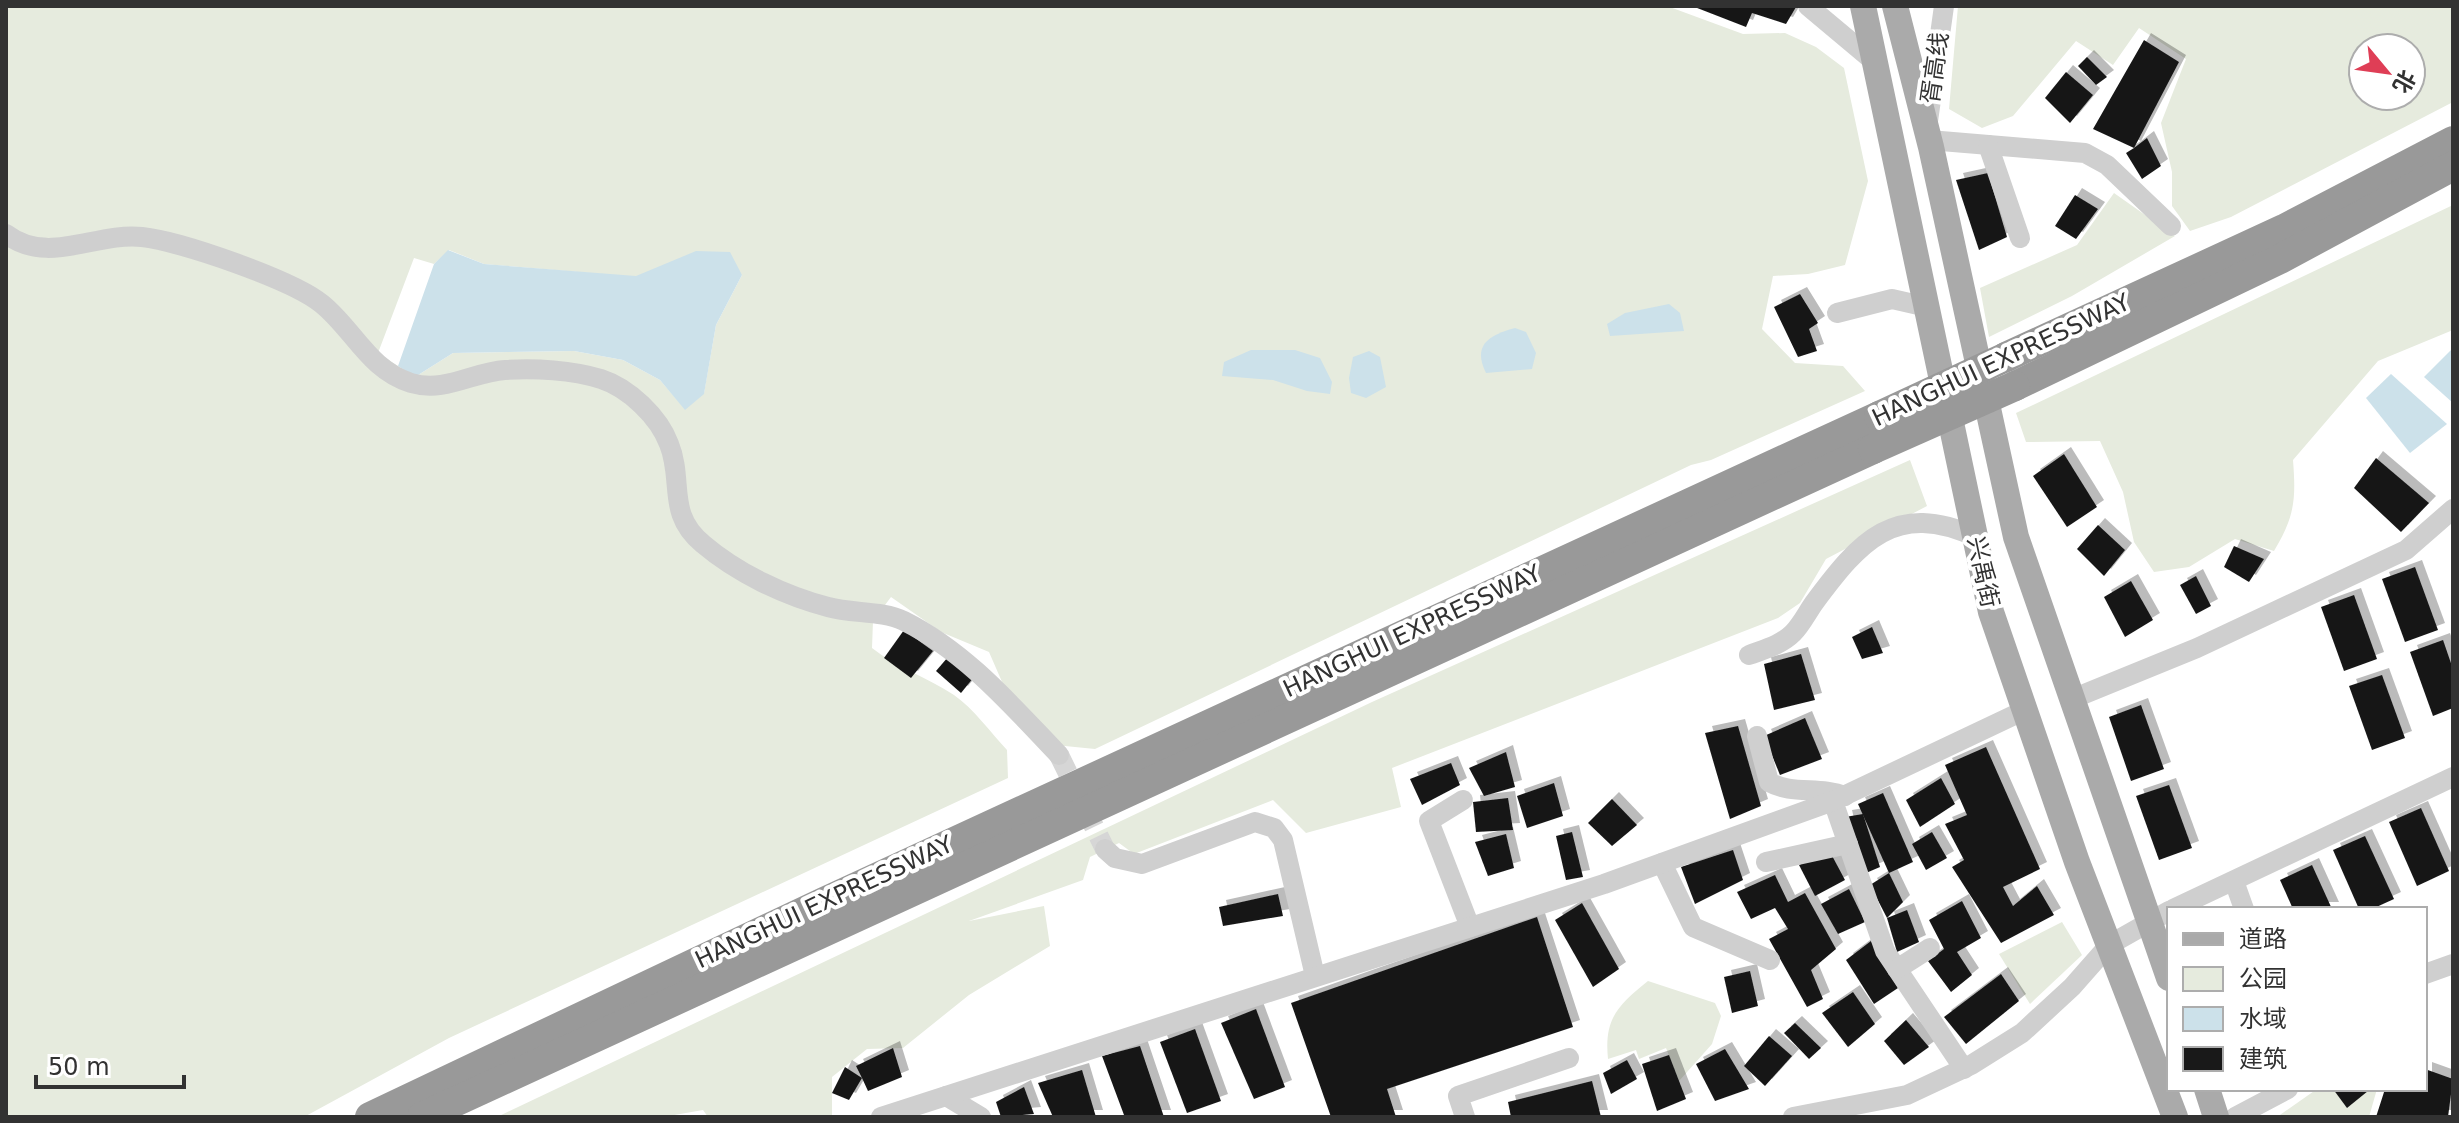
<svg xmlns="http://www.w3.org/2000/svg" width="2459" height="1123" font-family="'DejaVu Sans','Noto Sans SC',sans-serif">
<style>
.green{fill:#e6ebde;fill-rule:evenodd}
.water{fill:#cce1ea}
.building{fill:#191919;filter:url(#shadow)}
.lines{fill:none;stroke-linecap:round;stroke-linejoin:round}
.minor-tunnel{stroke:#d6d6d6;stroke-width:20;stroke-dasharray:20 10;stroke-linecap:butt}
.minor{stroke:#cfcfcf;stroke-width:20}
.major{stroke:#aaa;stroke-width:26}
.highway{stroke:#999;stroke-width:30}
.highway-bridge{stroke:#999;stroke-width:30}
.labels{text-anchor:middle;stroke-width:8;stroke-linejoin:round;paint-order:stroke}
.street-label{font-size:24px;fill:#323232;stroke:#fff}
</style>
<defs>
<filter id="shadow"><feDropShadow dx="7" dy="-7" stdDeviation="0" flood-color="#0004"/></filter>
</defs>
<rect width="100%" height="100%" fill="#fff"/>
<!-- green -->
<g class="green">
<path d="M6 6H1667L1743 34 1785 33 1816 47 1844 68 1868 181 1845 265 1808 274 1773 276 1762 329 1795 363 1843 366 1865 391 1711 460 1691 465 1095 749 1055 745 1006 691 989 652 941 632 891 597 873 621 872 648C897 668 927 677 954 695 974 709 991 733 1007 750L1008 778 449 1038 304 1117H6ZM449 250 484 264 636 277 694 254 742 275 716 325 704 393 685 409 660 380 623 360 574 351 453 353 415 377 378 353 414 258 434 264Z"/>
<path d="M1958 6H2453V102L2231 217 2190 231 2172 206V172L2161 123 2186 59 2139 28 2113 65 2076 41 2013 116 1982 128 1949 109ZM2363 48H2411V96H2363Z"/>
<polygon points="2114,193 2175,236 2072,296 1989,337 1980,288 2077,245"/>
<path d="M2453 205V330L2378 361 2293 460C2296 499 2295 516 2274 551L2235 539 2189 567 2154 572 2134 542 2123 492 2100 441 2026 442 2016 413Z"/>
<polygon points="1910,460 1927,506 1826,559 1800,603 1778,618 1392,768 1401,807 1306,833 1273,800 1134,854 1119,843 1090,857 1083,880 969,921 1044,906 1050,946 969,995 903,1048 867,1049 832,1077 832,1117 708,1117 703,1110 663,1117 497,1117 1372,702"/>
<polygon points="2062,922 2082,955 2030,1004 1999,954"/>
<path d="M1648 981 1715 1003 1721 1016 1712 1044 1679 1081 1666 1048 1639 1059 1636 1050 1608 1059C1604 1019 1617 1006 1648 981Z"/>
<polygon points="2317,1089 2377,1089 2369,1117 2277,1117"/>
</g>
<!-- water -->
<g class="water">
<polygon points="448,250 484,264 636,276 696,251 730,252 742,275 716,325 704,394 685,410 660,380 623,360 574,351 453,353 415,377 398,366 434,264"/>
<polygon points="1669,304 1680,313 1684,331 1610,336 1607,324 1625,313"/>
<path d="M1515 328 1526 332 1536 353 1532 369 1486 373C1472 345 1489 335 1515 328Z"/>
<polygon points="2453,348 2453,403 2424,377"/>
<polygon points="1251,350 1295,350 1320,358 1332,382 1330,394 1307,391 1273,380 1222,376 1224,362"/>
<polygon points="1369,351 1380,357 1386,387 1366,398 1351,393 1349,378 1353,357"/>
<polygon points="2391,374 2447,424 2410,453 2366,398"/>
</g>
<!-- building -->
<g class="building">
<polygon points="1692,6 1793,6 1796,7 1786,24 1752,13 1746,27"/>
<polygon points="2144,40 2179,62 2134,148 2147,138 2161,166 2142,179 2126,153 2134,148 2093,129"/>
<polygon points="2087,57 2107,77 2096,85 2078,66"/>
<polygon points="2066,72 2093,95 2070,123 2045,98"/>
<polygon points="1988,173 2007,237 1979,250 1956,180"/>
<polygon points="2075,195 2098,209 2076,239 2055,226"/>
<polygon points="1800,294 1818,323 1809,329 1817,351 1798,357 1774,307"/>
<polygon points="2064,454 2097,507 2067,527 2033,476"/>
<polygon points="2376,458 2429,503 2401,532 2354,488"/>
<polygon points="2098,525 2125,550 2104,576 2077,549"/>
<polygon points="2234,546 2264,559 2249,582 2224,567"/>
<polygon points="2415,567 2438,630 2405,642 2382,579"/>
<polygon points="2196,576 2211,606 2196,614 2180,585"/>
<polygon points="2131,581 2153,620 2125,637 2104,597"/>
<polygon points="2354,595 2377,659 2344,671 2321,607"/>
<polygon points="1872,627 1883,653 1862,659 1852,637"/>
<polygon points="904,630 933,651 911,678 884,658"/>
<polygon points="2443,640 2453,669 2453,708 2433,716 2410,652"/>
<polygon points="1801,654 1815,700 1774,710 1764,664"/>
<polygon points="948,657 974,677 961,693 936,671"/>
<polygon points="2382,675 2405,738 2372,750 2349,686"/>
<polygon points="2141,705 2164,769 2131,781 2109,717"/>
<polygon points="1805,718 1822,759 1780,775 1764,736"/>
<polygon points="1738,726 1761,806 1730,819 1705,733"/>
<polygon points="1986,747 2040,869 2003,887 2013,906 2037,886 2054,915 2001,943 1952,867 1964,860 1945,824 1967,815 1945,765"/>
<polygon points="1506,752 1515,787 1484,796 1469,768"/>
<polygon points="1451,763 1460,785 1422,805 1410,779"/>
<polygon points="1941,778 1955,804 1920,827 1906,800"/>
<polygon points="1554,783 1563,816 1527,828 1517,796"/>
<polygon points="2169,785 2192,848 2159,860 2136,796"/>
<polygon points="1883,793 1913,862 1889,873 1858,804"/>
<polygon points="1508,798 1513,830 1476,832 1473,802"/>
<polygon points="1612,799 1637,825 1612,846 1588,823"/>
<polygon points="2421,808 2449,871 2417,886 2389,822"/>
<polygon points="1863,814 1880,867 1859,876 1845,817"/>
<polygon points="1572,832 1583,877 1566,880 1556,836"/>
<polygon points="1932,832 1947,858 1926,870 1912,844"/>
<polygon points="1506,834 1514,868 1488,876 1475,842"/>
<polygon points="2365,836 2394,899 2372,909 2359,909 2333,850"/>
<polygon points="1733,850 1743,880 1695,904 1681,867"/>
<polygon points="1829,850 1845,880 1815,896 1799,865"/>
<polygon points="2312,865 2332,909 2293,909 2280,880"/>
<polygon points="1889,873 1903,902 1887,918 1870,885"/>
<polygon points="1775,875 1788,902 1805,893 1836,949 1811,970 1823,999 1807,1007 1769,939 1788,929 1775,908 1751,919 1737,892"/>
<polygon points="1849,889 1865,922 1838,934 1821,904"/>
<polygon points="1278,894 1283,916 1223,926 1219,907"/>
<polygon points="1962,901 1981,938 1957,952 1972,975 1951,992 1928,961 1944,949 1929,920"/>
<polygon points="1582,903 1619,969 1593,987 1555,920"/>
<polygon points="1907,910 1919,942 1897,952 1887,918"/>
<polygon points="1537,917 1573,1027 1387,1089 1396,1117 1331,1117 1291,1003"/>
<polygon points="1871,941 1898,988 1874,1004 1846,960"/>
<polygon points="1750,971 1758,1006 1732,1013 1724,977"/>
<polygon points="2001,974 2019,1001 1966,1044 1944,1017"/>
<polygon points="1853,992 1875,1024 1848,1047 1822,1013"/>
<polygon points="1256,1009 1285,1087 1254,1099 1221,1023"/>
<polygon points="1906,1020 1929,1047 1904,1065 1884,1041"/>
<polygon points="1795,1023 1821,1048 1809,1059 1784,1033"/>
<polygon points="1195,1029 1221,1101 1187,1113 1160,1042"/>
<polygon points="1769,1036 1792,1056 1765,1086 1744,1066"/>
<polygon points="1140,1046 1164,1117 1120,1117 1124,1115 1102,1056"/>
<polygon points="893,1048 902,1077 868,1091 862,1078 849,1100 832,1093 845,1067 862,1078 856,1066"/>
<polygon points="1725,1049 1749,1089 1715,1101 1696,1064"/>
<polygon points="1669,1055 1686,1099 1657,1111 1642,1064"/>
<polygon points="1627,1060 1637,1079 1611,1094 1603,1073"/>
<polygon points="2425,1069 2453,1079 2448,1117 2376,1117 2385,1089 2425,1089"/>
<polygon points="1082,1070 1096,1117 1053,1117 1038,1083"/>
<polygon points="1592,1081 1601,1117 1511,1117 1508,1102"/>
<polygon points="1024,1087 1034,1114 1001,1117 996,1102"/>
<polygon points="2333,1089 2367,1089 2368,1091 2347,1108"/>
</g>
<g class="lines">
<!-- minor-tunnel -->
<polyline class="minor-tunnel" points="1059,755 1105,849"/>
<!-- minor -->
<g class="minor">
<polyline points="1808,6 1876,63"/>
<polyline points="1928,121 1944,6"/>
<polyline points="1929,140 2085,153 2107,165 2171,226"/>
<polyline points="1988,145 2020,238"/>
<path d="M6 234C48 266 95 232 142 237 180 241 293 280 322 304 354 330 369 370 411 383 445 393 473 372 505 370 535 368 572 370 601 379 629 388 659 417 669 444 684 481 666 514 703 544 737 573 785 596 828 607 853 614 881 610 904 621 966 652 1012 706 1059 755"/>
<polyline points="1837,313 1892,299 1927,307"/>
<path d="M1749 655C1765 649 1781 645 1793 633 1801 625 1807 613 1814 603 1860 541 1895 500 1976 537"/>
<polyline points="2072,699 2197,648 2406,550 2453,509"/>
<path d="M1757 736 1769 782C1792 795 1820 786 1845 796"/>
<polyline points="1463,800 1429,821 1470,927"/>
<polyline points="1833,801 1885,951 1964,1069"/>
<polyline points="1105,849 1115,858 1142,864 1255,822 1274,828 1283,840 1315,976"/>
<polyline points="1766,862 1848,844"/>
<polyline points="1662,863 1693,927 1770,960"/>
<polyline points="2234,881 2244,909"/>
<polyline points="2173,909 2453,777"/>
<polyline points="1897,969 1930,948"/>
<polyline points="2425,974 2453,964"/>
<polyline points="946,1096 981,1117"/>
<polyline points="881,1117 1604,884 1833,801 2025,710"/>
<polyline points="1465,1117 1458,1096 1569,1058"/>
<polyline points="1793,1117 1907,1095 1971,1065 2022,1033 2072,987 2109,945 2169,911"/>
<polyline points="2235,1117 2288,1089"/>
</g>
<!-- major -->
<g class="major">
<polyline points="1863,6 1991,612 2077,862 2175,1117"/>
<polyline points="1895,6 1931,147 2016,537 2169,978"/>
<polyline points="2207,1089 2216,1117"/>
</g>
<!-- highway -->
<g class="highway">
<polyline points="2006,357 2284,229 2453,141"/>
<polyline points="2015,386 2280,259 2453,166"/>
<polyline points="370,1117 824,902 1879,416"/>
<polyline points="422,1117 1873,449"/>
</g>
<!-- highway-bridge -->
<g class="highway-bridge">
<polyline points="1879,416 2006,357"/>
<polyline points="1873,449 2015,386"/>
</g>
</g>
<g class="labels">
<!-- street labels -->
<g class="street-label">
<text transform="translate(1935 68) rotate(-82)" y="8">胥高线</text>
<text transform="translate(2001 360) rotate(-25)" y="8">HANGHUI EXPRESSWAY</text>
<text transform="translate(1983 572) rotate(78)" y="8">兴禹街</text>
<text transform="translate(1412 631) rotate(-25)" y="8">HANGHUI EXPRESSWAY</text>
<text transform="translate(824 902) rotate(-25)" y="8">HANGHUI EXPRESSWAY</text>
</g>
</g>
<!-- border -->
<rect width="2459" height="1123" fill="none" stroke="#323232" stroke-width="16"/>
<!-- legend -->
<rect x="2167" y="907" width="260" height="184" fill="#ffffff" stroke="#adadad" stroke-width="2"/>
<rect x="2183" y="933" width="40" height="12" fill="#aaaaaa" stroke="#adadad" stroke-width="2"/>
<text x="2239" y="947" font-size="24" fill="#323232">道路</text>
<rect x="2183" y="967" width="40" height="24" fill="#e6ebde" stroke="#adadad" stroke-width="2"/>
<text x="2239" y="987" font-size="24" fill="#323232">公园</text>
<rect x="2183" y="1007" width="40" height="24" fill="#cce1ea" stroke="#adadad" stroke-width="2"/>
<text x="2239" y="1027" font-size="24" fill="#323232">水域</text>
<rect x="2183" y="1047" width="40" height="24" fill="#191919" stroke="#adadad" stroke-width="2"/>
<text x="2239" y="1067" font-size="24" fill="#323232">建筑</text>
<!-- north arrow -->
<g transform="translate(2387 72) rotate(119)"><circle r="38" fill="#ffffff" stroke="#adadad" stroke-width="2"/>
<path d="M0-6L14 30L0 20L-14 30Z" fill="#df3e56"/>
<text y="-12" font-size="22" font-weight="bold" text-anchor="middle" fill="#323232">北</text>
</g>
<!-- scale -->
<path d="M36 1075v12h148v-12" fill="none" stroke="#323232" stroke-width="4"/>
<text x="48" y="1075" font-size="24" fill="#323232" stroke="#ffffff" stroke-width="6" paint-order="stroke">50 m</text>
</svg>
